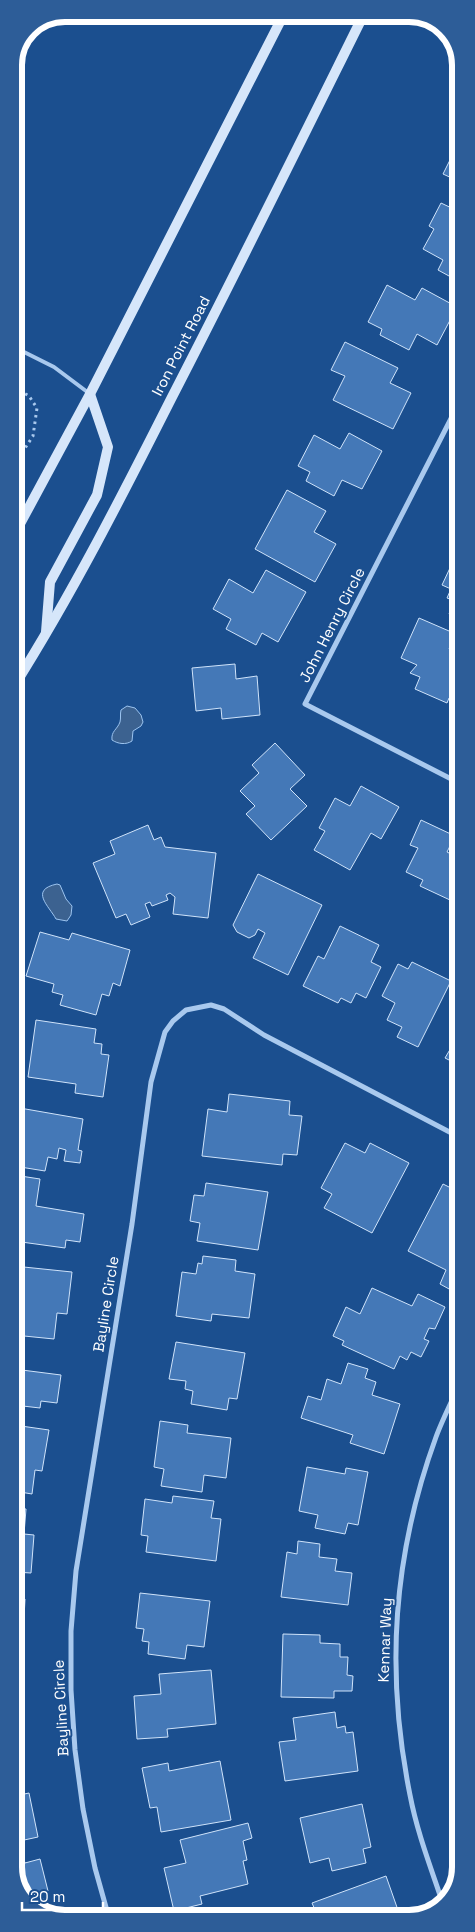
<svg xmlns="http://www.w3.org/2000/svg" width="475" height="1932" font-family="'Space Grotesk',sans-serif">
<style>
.water{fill:#3c6290;stroke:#9cc4f0}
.building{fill:#4478b7;stroke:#cfe3fa}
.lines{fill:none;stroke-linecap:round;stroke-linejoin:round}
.path{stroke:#a9c9ee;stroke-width:3;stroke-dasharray:2.5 4;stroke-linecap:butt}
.lane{stroke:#a9c9ee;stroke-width:4}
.street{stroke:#a9c9ee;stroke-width:5}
.secondary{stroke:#d6e6fa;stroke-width:10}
.labels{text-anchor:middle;stroke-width:4;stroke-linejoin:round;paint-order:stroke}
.street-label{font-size:15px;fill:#fff;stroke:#1b4f8f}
.rim{fill:none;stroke:#fff;stroke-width:6}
</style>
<rect width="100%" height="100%" fill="#1b4f8f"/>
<!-- water -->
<g class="water">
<path d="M127 706 135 708 141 715 143 722 141 726 133 731 132 741C126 745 118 744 112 740 111 731 117 730 120 722 121 718 120 714 121 710Z"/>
<path d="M57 884 60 885 66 899 72 906 71 915 67 921 56 919C49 906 29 890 57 884Z"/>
</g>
<!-- building -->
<g class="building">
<polygon points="460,140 460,189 453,186 456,180 443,174"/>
<polygon points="441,203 460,212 460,282 438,270 443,260 423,249 434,229 429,226"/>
<polygon points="387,285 415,300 422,288 457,307 437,345 417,334 409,350 380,335 382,329 368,322"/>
<polygon points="345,342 398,368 390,383 411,393 393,429 333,400 345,376 331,370"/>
<polygon points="349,433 382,451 362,489 342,480 334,496 306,481 310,472 298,466 314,435 340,449"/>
<polygon points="287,490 326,511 314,532 336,544 315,582 255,549"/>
<polygon points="458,551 461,552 461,620 449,614 455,601 447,598 451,589 442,585"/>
<polygon points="266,570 306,592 278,642 262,633 256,645 226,629 231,619 213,609 229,579 253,593"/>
<polygon points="419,618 456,634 449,649 461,654 461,703 449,698 447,703 415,689 420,677 410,673 417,665 401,658"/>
<polygon points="235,664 236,679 257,676 260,715 222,719 221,708 196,711 192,668"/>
<polygon points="275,743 305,775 290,789 307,806 271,840 246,814 255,806 240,791 259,773 252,765"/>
<polygon points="361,786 399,807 381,839 371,833 350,870 314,850 325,831 319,828 335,798 350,806"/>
<polygon points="421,820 455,836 447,852 461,859 461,877 450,900 420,886 423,880 406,872 418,848 410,845"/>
<polygon points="148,825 154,840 161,837 165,847 216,853 208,918 173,914 175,897 170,893 166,895 168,900 152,906 150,902 145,904 150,917 131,925 126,914 116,918 93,863 115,854 110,841"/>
<polygon points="258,874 322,905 288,975 253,958 265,933 258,929 255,935 249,938 237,932 233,925"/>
<polygon points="340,926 379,945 371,962 381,967 366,998 356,993 351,1003 341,998 338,1003 303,986 318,956 324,959"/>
<polygon points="40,932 69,940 72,933 130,950 120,986 113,983 109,996 102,994 96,1015 60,1005 63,995 52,992 54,984 26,976"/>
<polygon points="412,962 451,981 418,1047 397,1037 402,1027 387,1020 395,1003 382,996 398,964 408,969"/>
<polygon points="36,1020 96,1029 94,1043 102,1044 101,1054 109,1055 103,1097 75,1093 76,1084 28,1077"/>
<polygon points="458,1036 461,1037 461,1066 445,1058"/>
<polygon points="229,1094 290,1101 289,1115 302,1116 297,1155 283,1154 282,1165 202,1156 208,1109 227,1112"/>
<polygon points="14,1107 83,1119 78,1150 82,1151 80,1163 64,1161 66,1150 59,1148 57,1159 48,1157 45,1171 14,1166"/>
<polygon points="345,1143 365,1153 370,1143 409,1163 372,1233 324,1208 332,1194 321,1188"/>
<polygon points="14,1175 40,1179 36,1206 84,1214 80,1242 66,1240 65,1248 14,1241"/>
<polygon points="206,1183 268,1192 258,1250 197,1241 200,1223 190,1221 194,1195 204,1196"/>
<polygon points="443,1184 461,1193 460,1295 440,1284 446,1270 408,1251"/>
<polygon points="203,1256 236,1260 235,1271 255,1274 249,1318 212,1314 211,1321 176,1316 182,1272 196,1274 198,1263 202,1264"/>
<polygon points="14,1266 72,1272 67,1314 57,1313 54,1339 14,1335"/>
<polygon points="372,1288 412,1306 418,1294 445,1307 435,1329 429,1328 424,1339 429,1341 421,1357 411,1352 407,1360 400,1356 394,1369 342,1345 344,1341 333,1336 346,1307 360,1314"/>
<polygon points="176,1342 245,1353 237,1399 229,1398 227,1410 191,1404 193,1391 185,1389 186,1381 169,1379"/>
<polygon points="348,1363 368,1369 365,1378 376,1382 372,1395 400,1404 384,1454 350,1443 353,1435 301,1418 308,1396 321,1400 327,1379 341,1384"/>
<polygon points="14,1369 61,1375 57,1403 41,1401 40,1408 14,1405"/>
<polygon points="160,1421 188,1425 187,1433 231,1438 226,1478 204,1475 202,1492 161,1486 164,1469 154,1467"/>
<polygon points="14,1425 49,1430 42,1471 35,1470 32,1494 14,1491"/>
<polygon points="307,1467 345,1474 346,1468 368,1472 358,1525 348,1523 345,1534 315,1528 318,1515 299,1511"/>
<polygon points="173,1496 214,1501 211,1518 221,1519 216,1561 146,1552 148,1536 141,1535 145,1499 172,1503"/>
<polygon points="15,1508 26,1509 24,1534 34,1535 31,1573 15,1572"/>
<polygon points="298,1541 320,1544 319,1557 337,1559 335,1571 352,1573 348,1605 281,1597 287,1552 297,1554"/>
<polygon points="140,1593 210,1601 204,1647 187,1645 185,1659 148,1654 149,1642 142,1641 144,1629 136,1628"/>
<polygon points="15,1598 25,1599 24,1618 19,1618 17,1649 15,1648"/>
<polygon points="283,1634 320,1635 320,1643 340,1644 340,1657 348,1657 347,1675 353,1676 352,1691 334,1691 334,1698 281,1697"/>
<polygon points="211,1670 216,1724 167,1729 168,1737 137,1739 134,1696 161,1694 159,1674"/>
<polygon points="335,1712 337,1728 345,1726 346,1733 353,1732 358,1771 285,1781 279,1742 296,1740 293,1718"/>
<polygon points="220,1761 231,1820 161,1832 157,1807 150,1808 142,1768 168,1763 169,1771"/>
<polygon points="29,1793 38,1837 15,1842 15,1796"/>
<polygon points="362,1804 371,1847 363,1849 366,1863 332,1871 329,1858 310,1863 300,1818"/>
<polygon points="248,1823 252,1838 243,1841 247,1860 243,1861 248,1884 200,1896 202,1904 174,1911 164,1868 186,1863 180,1840"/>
<polygon points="22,1853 25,1863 40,1859 48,1891 41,1892 46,1911 29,1903 15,1876 15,1855"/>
<polygon points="386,1876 399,1913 390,1916 391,1917 318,1917 312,1903"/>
</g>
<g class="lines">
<!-- path -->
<polyline class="path" points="14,387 29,396 37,408 33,436 14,465"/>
<!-- lane -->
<polyline class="lane" points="14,347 54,367 90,394"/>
<!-- street -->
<g class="street">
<polyline points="460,401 305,704 461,784"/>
<path d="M443 1904C431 1868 417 1832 410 1795 385 1671 393 1555 436 1437 443 1418 453 1399 461 1381"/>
<polyline points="109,1918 95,1868 83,1809 75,1750 71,1690 71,1631 76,1571 132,1224 151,1082 165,1032 173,1021 186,1010 211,1005 224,1009 264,1035 461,1138"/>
</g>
<!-- secondary -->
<g class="secondary">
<polyline points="14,535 90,394 284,14"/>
<polyline points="46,632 50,582 97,495 108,447 90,394"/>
<path d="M14 686C72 594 122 496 171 399 237 271 300 143 364 14"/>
</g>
</g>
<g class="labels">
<!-- street labels -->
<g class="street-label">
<text transform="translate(181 346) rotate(-63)" y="5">Iron Point Road</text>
<text transform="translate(332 625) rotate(-63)" y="5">John Henry Circle</text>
<text transform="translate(106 1304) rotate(-81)" y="5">Bayline Circle</text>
<text transform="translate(385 1640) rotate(-88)" y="5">Kennar Way</text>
<text transform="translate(61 1708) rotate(-93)" y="5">Bayline Circle</text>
</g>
</g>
<!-- crop -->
<path d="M0 0H475V1932H0ZM65 22H409A43 43 0 0 1 452 65V1867A43 43 0 0 1 409 1910H65A43 43 0 0 1 22 1867V65A43 43 0 0 1 65 22Z" fill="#2d5d98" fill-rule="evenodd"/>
<path class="rim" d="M65 22H409A43 43 0 0 1 452 65V1867A43 43 0 0 1 409 1910H65A43 43 0 0 1 22 1867V65A43 43 0 0 1 65 22Z"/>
<!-- scale -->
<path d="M22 1902v8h81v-8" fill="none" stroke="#ffffff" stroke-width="2.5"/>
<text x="30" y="1902" font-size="15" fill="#ffffff" stroke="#1b4f8f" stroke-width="4" paint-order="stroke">20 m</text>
</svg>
